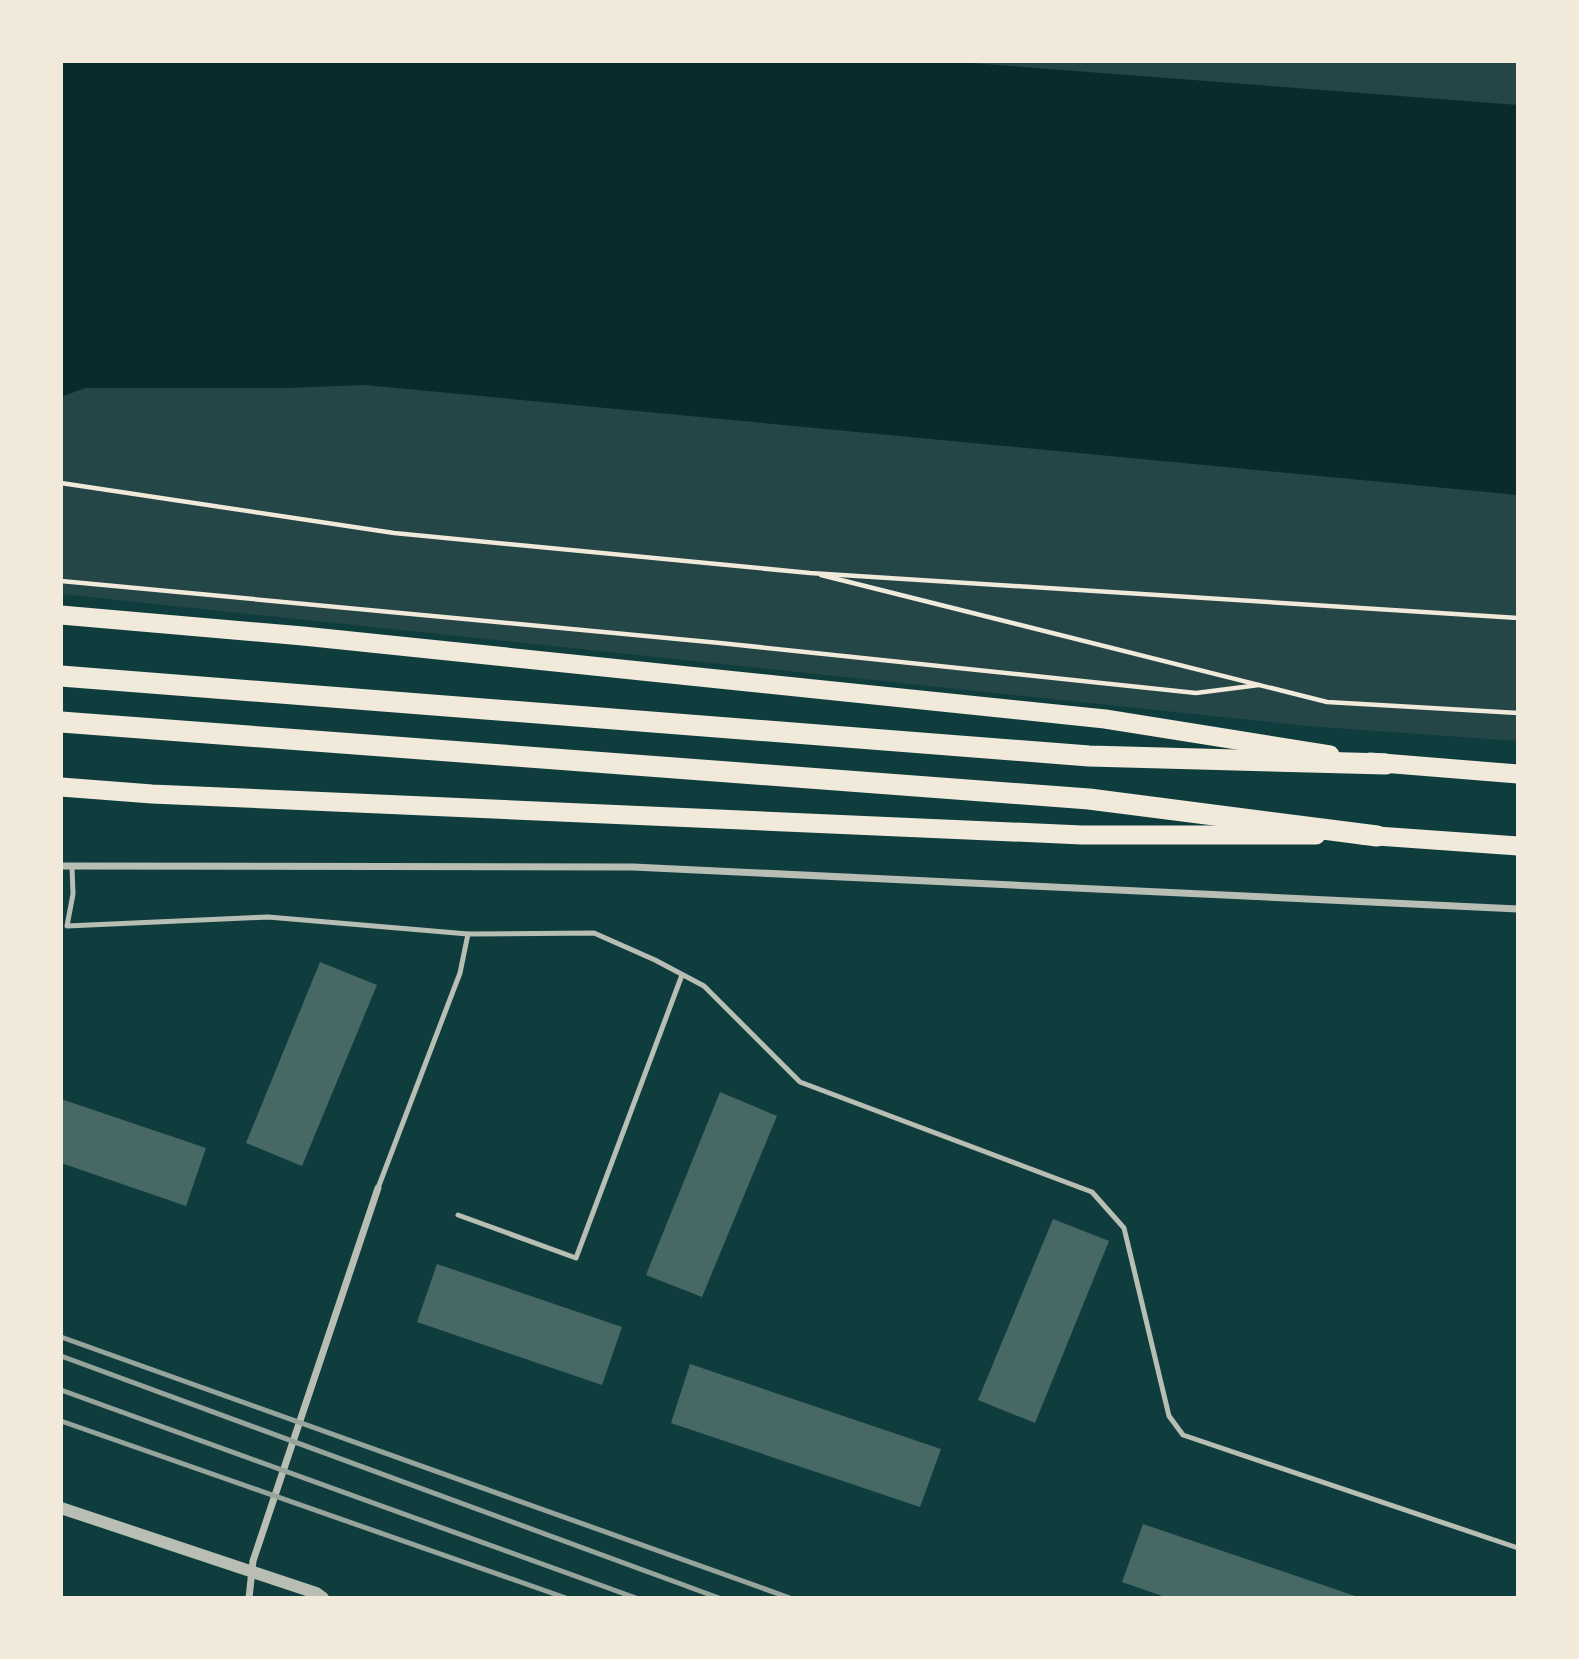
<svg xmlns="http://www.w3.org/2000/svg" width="1579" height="1659" font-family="Ubuntu,sans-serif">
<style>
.green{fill:#244646}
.water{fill:#0a2a2b}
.building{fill:#486865}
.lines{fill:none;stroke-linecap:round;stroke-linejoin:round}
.path{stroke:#f1e9da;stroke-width:4.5}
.service{stroke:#b8beb3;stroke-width:5}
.minor{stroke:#b8beb3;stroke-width:7}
.tertiary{stroke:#b8beb3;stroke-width:12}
.trunk{stroke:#f1e9da;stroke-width:19}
.motorway{stroke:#f1e9da;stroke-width:21}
.rail{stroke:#97a49c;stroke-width:5}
</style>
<rect width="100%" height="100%" fill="#0f3d3e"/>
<!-- green -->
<polygon class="green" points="61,61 1518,61 1518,741 1307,726 61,594"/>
<!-- water -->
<polygon class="water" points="61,61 945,61 1518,105 1518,495 365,385 286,388 85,388 61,397"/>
<!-- building -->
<g class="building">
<polygon points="320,962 377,985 302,1166 246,1143"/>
<polygon points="720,1092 777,1116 702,1297 646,1275"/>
<polygon points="61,1099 206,1148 186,1206 61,1163"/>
<polygon points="1053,1219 1109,1241 1035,1423 978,1400"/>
<polygon points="437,1264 622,1327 602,1385 417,1322"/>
<polygon points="690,1364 941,1449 920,1507 671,1423"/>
<polygon points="1143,1524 1358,1597 1358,1598 1168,1598 1122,1582"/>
</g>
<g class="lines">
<!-- path -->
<g class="path">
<polyline points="61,483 394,533 810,573 1518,618"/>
<polyline points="821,575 1327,702 1518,713"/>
<polyline points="61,581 720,643 1196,693 1259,685"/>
</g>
<!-- service -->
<g class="service">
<polyline points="72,867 73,894 67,926 268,917 468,934 594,933 655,960 704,986 800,1082 1092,1192 1124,1228 1169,1416 1183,1435 1518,1548"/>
<polyline points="378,1188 460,973 468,934"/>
<polyline points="458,1215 576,1258 682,975"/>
</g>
<!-- minor -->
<g class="minor">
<polyline points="61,866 633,867 1518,909"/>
<polyline points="249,1598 253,1561 378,1188"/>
</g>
<!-- tertiary -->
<polyline class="tertiary" points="61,1508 316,1593 323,1598"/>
<!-- trunk -->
<g class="trunk">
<polyline points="61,615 303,636 1105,719 1330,755"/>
<polyline points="1370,762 1518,774"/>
<polyline points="61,787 152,794 1082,835 1316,835"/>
<polyline points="1363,835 1518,846"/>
</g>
<!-- motorway -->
<g class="motorway">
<polyline points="61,676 1089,756 1386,764"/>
<polyline points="61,722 1089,799 1377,836"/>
</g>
<!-- rail -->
<g class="rail">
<polyline points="61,1337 790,1598"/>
<polyline points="61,1356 719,1598"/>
<polyline points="61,1390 636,1598"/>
<polyline points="61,1421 566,1598"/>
</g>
</g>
<!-- border -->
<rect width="1579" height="1659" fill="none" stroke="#f1e9da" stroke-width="126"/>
</svg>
